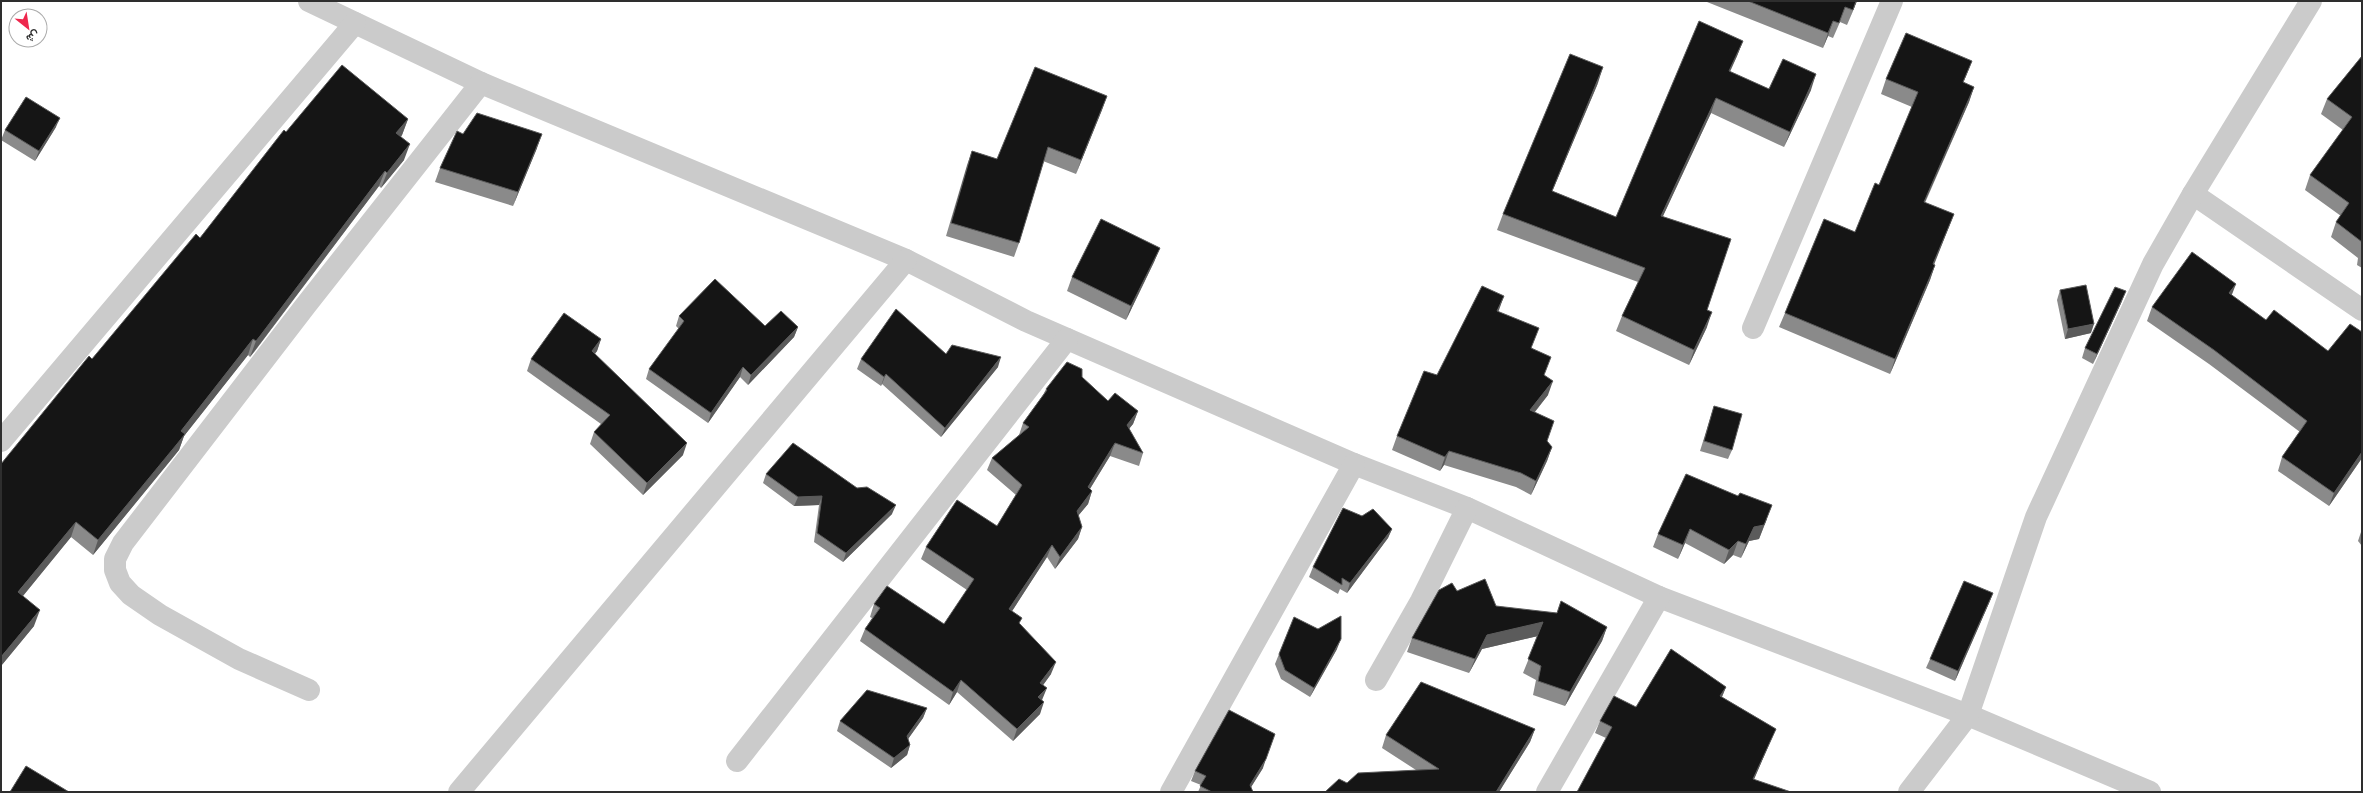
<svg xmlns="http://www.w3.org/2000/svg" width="2363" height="793" font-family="'Alegreya Sans',Vazirmatn,sans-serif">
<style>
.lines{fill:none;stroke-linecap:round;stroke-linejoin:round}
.minor{stroke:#cbcbcb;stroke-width:22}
.wall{fill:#8a8a8a}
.shaded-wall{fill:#5b5b5b}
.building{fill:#151515;stroke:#5b5b5b}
</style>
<rect width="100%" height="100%" fill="#fff"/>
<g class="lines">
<!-- minor -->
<g class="minor">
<polyline points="309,1 481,83 906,260 1026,321 1354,464 1467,508 1659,597 1968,715 2150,792"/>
<polyline points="2193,194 2362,310"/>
<polyline points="1753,328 1892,1"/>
<polyline points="1,441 355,23"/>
<polyline points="1376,680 1421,601 1467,508"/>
<polyline points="309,690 239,659 160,615 131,595 120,583 115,570 115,559 123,543 306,305 481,83"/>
<polyline points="737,761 1067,339"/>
<polyline points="459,792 906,260"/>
<polyline points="1171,792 1354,464"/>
<polyline points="1547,792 1659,597"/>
<polyline points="1909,792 1968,715 2036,517 2153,264 2193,194 2311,1"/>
</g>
</g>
<!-- wall -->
<g class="wall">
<polygon points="1708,1 1857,1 1847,25 1840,22 1833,38 1828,36 1823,48 1707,2"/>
<polygon points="1743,41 1737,56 1730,72 1769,89 1811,90 1784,147 1711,113 1663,216 1707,310 1707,327 1689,365 1616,331 1622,316 1638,282 1497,230 1503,214 1598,83 1552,191 1616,217"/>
<polygon points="2362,56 2362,268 2357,265 2358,258 2331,237 2336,222 2341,216 2305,190 2310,175 2343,130 2321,114 2327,99"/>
<polygon points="1972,61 1963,83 1974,87 1969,102 1925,203 1954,214 1934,265 1935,265 1930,280 1890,374 1779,327 1785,313 1855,232 1879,185 1912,107 1881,94 1886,79"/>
<polygon points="1107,96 1076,174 1043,161 1019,243 1014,257 946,236 967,165 972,151 997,159"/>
<polygon points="408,119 402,135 401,137 404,160 381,188 379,186 255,351 250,357 248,355 184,436 179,450 171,460 93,555 71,537 23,596 34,626 1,666 92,359 200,238 286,132"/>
<polygon points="56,127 35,161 1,140 5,130"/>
<polygon points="463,134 537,148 513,206 435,182 440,168"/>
<polygon points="1160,248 1154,262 1126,320 1067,291 1072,277"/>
<polygon points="2060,290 2091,333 2065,339 2057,300"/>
<polygon points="2232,295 2362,458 2329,506 2278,471 2282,457 2300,432 2209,364 2147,321 2152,307"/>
<polygon points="2122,301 2093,364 2082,358 2085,348"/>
<polygon points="1498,311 1532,348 1544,375 1548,395 1535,412 1547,441 1552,447 1547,461 1531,495 1516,487 1444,465 1440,471 1392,450 1397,436 1437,375"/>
<polygon points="679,316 765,326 798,327 794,337 748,385 740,377 708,423 646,379 649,369 679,329 676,326"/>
<polygon points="601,339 597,351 595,354 683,455 643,495 590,444 594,432 601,424 527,371 531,359"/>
<polygon points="946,354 998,367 941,437 882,384 881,386 857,369 861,359"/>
<polygon points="1082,377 1108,401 1138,411 1133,424 1129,429 1143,453 1139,466 1110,456 1090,489 1092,491 1088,504 1078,516 1082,527 1078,539 1055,569 1047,557 1012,611 1051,674 1043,685 1042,700 1040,714 1013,741 957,692 949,705 860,641 865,629 872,618 870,617 874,604 944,624 967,590 921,559 926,547 997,526 1016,495 987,470 992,458 1019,435 1023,423 1043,395 1046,389"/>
<polygon points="1714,406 1732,450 1728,459 1700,451"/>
<polygon points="766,474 892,514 843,562 814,542 819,505 794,506 763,483"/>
<polygon points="1767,519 1759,539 1749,541 1741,558 1733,555 1724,564 1685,543 1678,559 1653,547 1658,534"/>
<polygon points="1392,529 1388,538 1347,593 1340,589 1338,594 1309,577 1313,567"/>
<polygon points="2362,529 2362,546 2358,541"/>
<polygon points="1457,591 1496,606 1607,627 1602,641 1565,706 1533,695 1536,680 1523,673 1538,636 1482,649 1469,673 1407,652 1412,638"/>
<polygon points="1993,593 1989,603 1955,681 1926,668 1930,659"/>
<polygon points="1337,649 1310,697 1281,679 1275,664 1279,654"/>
<polygon points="1726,687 1722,697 1776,729 1771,740 1754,779 1606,738 1595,733 1600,721 1636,707"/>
<polygon points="927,708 923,718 908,739 910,745 907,755 891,768 837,731 840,721"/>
<polygon points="1535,729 1530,742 1499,792 1325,792 1416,770 1382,748 1386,735"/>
<polygon points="1263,768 1251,787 1253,792 1198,792 1201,785 1191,781 1195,771"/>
</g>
<!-- shaded-wall -->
<g class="shaded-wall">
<polygon points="1856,1 1857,1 1847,25 1853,10"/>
<polygon points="1833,21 1828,36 1823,48 1828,33"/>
<polygon points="1743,41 1737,56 1723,86 1729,71"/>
<polygon points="1972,61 1966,76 1957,97 1963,82"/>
<polygon points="1603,67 1598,83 1546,206 1552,191"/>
<polygon points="1816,74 1811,90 1784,147 1790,132"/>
<polygon points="1974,87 1969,102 1918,217 1924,202"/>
<polygon points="1107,96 1102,110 1076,174 1081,160"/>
<polygon points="1716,98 1711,113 1656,231 1661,216"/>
<polygon points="60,118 56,127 35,161 39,151"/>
<polygon points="408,119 402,135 391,149 396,133"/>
<polygon points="542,134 537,148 513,206 518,192"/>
<polygon points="410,144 404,160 381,188 387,173"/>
<polygon points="385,171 379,186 250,357 256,341"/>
<polygon points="1954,214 1928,279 1933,264"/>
<polygon points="1160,248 1154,262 1126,320 1131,306"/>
<polygon points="1935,265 1930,280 1890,374 1895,359"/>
<polygon points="2236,284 2231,297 2229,293"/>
<polygon points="2126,291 2122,301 2093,364 2097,354"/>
<polygon points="1504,296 1499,310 1492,325 1497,311"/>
<polygon points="1712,312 1707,327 1689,365 1694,350"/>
<polygon points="2094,324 2091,333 2065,339 2068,329"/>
<polygon points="798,327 794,337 748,385 751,375"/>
<polygon points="253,339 248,355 184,436 179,450 93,555 98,540 181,431"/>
<polygon points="601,339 597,351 587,363 592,351"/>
<polygon points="1001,357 998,367 941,437 945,428"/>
<polygon points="743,367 740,377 708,423 711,413"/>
<polygon points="886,374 882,384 881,386 884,377"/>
<polygon points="1553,381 1548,395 1525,424 1530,410"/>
<polygon points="1138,411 1133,424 1122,437 1127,425"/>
<polygon points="687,443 683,455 643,495 647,483"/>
<polygon points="1115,443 1110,456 1083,500 1088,487"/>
<polygon points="1552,447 1547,461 1531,495 1536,481"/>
<polygon points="1449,451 1444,465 1440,471 1445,457"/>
<polygon points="2362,452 2362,458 2329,506 2334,493"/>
<polygon points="1092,491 1088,504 1072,523 1077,511"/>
<polygon points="822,496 819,505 794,506 798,497"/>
<polygon points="896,505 892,514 843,562 846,553"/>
<polygon points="1772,505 1759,539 1749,541 1741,558 1746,544 1754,527"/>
<polygon points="76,522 71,537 13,608 18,592"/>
<polygon points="1082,527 1078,539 1055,569 1060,557"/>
<polygon points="1392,529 1388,538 1347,593 1350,583"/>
<polygon points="1690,529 1685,543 1678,559 1683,545"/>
<polygon points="1738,541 1733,555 1724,564 1729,550"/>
<polygon points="1052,545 1047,557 1005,622 1009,609"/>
<polygon points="1993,593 1989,603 1955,681 1958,671"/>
<polygon points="40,610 34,626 1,666 1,657"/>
<polygon points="1543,622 1538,636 1482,649 1469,673 1475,659 1487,635"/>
<polygon points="1607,627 1602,641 1565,706 1570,692"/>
<polygon points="1341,639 1337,649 1310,697 1314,688"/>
<polygon points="1056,662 1051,674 1036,695 1040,683"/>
<polygon points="961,680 957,692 949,705 953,692"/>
<polygon points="1726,687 1721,699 1720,696"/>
<polygon points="1047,688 1042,700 1038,697"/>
<polygon points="1044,702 1040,714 1013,741 1017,729"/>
<polygon points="927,708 923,718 903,746 907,736"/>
<polygon points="1535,729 1530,742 1499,792 1496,792"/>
<polygon points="1776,729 1771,740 1749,791 1753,779"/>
<polygon points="910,745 907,755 891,768 894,758"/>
<polygon points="1266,759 1263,768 1248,792 1250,785"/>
</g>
<!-- building -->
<g class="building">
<polygon points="1748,1 1856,1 1853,10 1845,7 1839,23 1833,21 1828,33"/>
<polygon points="1699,21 1743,41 1729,71 1769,89 1783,59 1816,74 1790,132 1716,98 1661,216 1731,239 1707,310 1712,312 1694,350 1622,316 1645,268 1503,214 1570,54 1603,67 1552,191 1616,217"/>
<polygon points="1906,33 1972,61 1963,82 1974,87 1924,202 1954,214 1933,264 1935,265 1895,359 1785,313 1824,219 1855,232 1875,183 1879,185 1918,92 1886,79"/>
<polygon points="2362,56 2362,242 2336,222 2349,203 2310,175 2352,117 2327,99"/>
<polygon points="342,65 408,119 396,133 410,144 387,173 385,171 260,336 256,341 253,339 181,431 185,434 177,444 98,540 76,522 18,592 40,610 1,657 1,464 89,356 92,359 196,234 200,238 284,130 286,132"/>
<polygon points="1035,67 1107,96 1081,160 1048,147 1019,243 951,223 972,151 997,159"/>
<polygon points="26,97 60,118 39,151 5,130"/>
<polygon points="477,113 542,134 518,192 440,168 457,131 463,134"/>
<polygon points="1101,219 1160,248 1131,306 1072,277"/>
<polygon points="2192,252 2236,284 2229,293 2266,320 2274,310 2328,351 2350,324 2362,332 2362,452 2334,493 2282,457 2307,421 2214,350 2152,307"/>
<polygon points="715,279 765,326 781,311 798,327 751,375 743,367 711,413 649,369 684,321 679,316"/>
<polygon points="2086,285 2094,324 2068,329 2060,290"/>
<polygon points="1482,286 1504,296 1497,311 1539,328 1531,348 1551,357 1544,375 1553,381 1530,410 1554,421 1547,441 1552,447 1536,481 1521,473 1449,451 1445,457 1397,436 1424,371 1437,375"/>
<polygon points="2115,287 2126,291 2097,354 2085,348"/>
<polygon points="896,309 946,354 952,345 1001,357 945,428 886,374 884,377 861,359"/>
<polygon points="564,313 601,339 592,351 687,443 647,483 594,432 610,415 531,359"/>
<polygon points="1067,362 1082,369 1082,377 1108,401 1115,393 1138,411 1127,425 1143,453 1115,443 1088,487 1092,491 1077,511 1082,527 1060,557 1052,545 1009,609 1022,618 1019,623 1056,662 1040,683 1047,688 1038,697 1044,702 1017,729 961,680 953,692 865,629 880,608 874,604 887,586 944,624 974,579 926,547 957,500 997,526 1022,485 992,458 1029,427 1023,423 1047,390 1046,389"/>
<polygon points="1714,406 1742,414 1732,450 1704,441"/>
<polygon points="793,443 857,488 867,487 896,505 846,553 817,533 822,496 798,497 766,474"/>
<polygon points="1686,474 1738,496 1740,493 1772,505 1764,525 1754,527 1746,544 1738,541 1729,550 1690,529 1683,545 1658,534"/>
<polygon points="1343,508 1362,516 1373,509 1392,529 1350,583 1342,578 1342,585 1313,567"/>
<polygon points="1485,579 1496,606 1557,613 1561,601 1607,627 1570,692 1538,681 1541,666 1528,659 1543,622 1487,635 1475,659 1412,638 1439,590 1452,583 1457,591"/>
<polygon points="1964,581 1993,593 1958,671 1930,659"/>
<polygon points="1341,616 1341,639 1314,688 1285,670 1279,654 1294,617 1318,629"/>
<polygon points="1671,649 1726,687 1720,696 1776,729 1753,779 1791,792 1577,792 1612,727 1600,721 1614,696 1636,707"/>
<polygon points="1421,682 1535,729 1496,792 1325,792 1339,779 1347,783 1358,773 1439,769 1386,735"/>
<polygon points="867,690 927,708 907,736 910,745 894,758 840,721"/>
<polygon points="1229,710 1275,734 1266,759 1250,785 1253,792 1212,792 1200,786 1206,776 1195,771"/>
<polygon points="26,766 69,792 10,792"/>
</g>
<!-- border -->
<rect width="2363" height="793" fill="none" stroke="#2e2e2e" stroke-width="4"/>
<!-- north arrow -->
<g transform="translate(28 28) rotate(150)"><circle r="19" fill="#ffffff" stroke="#ababab"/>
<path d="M0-3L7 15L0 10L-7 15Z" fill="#ee274d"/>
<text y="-6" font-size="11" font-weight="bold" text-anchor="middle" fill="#2e2e2e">ش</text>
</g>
</svg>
